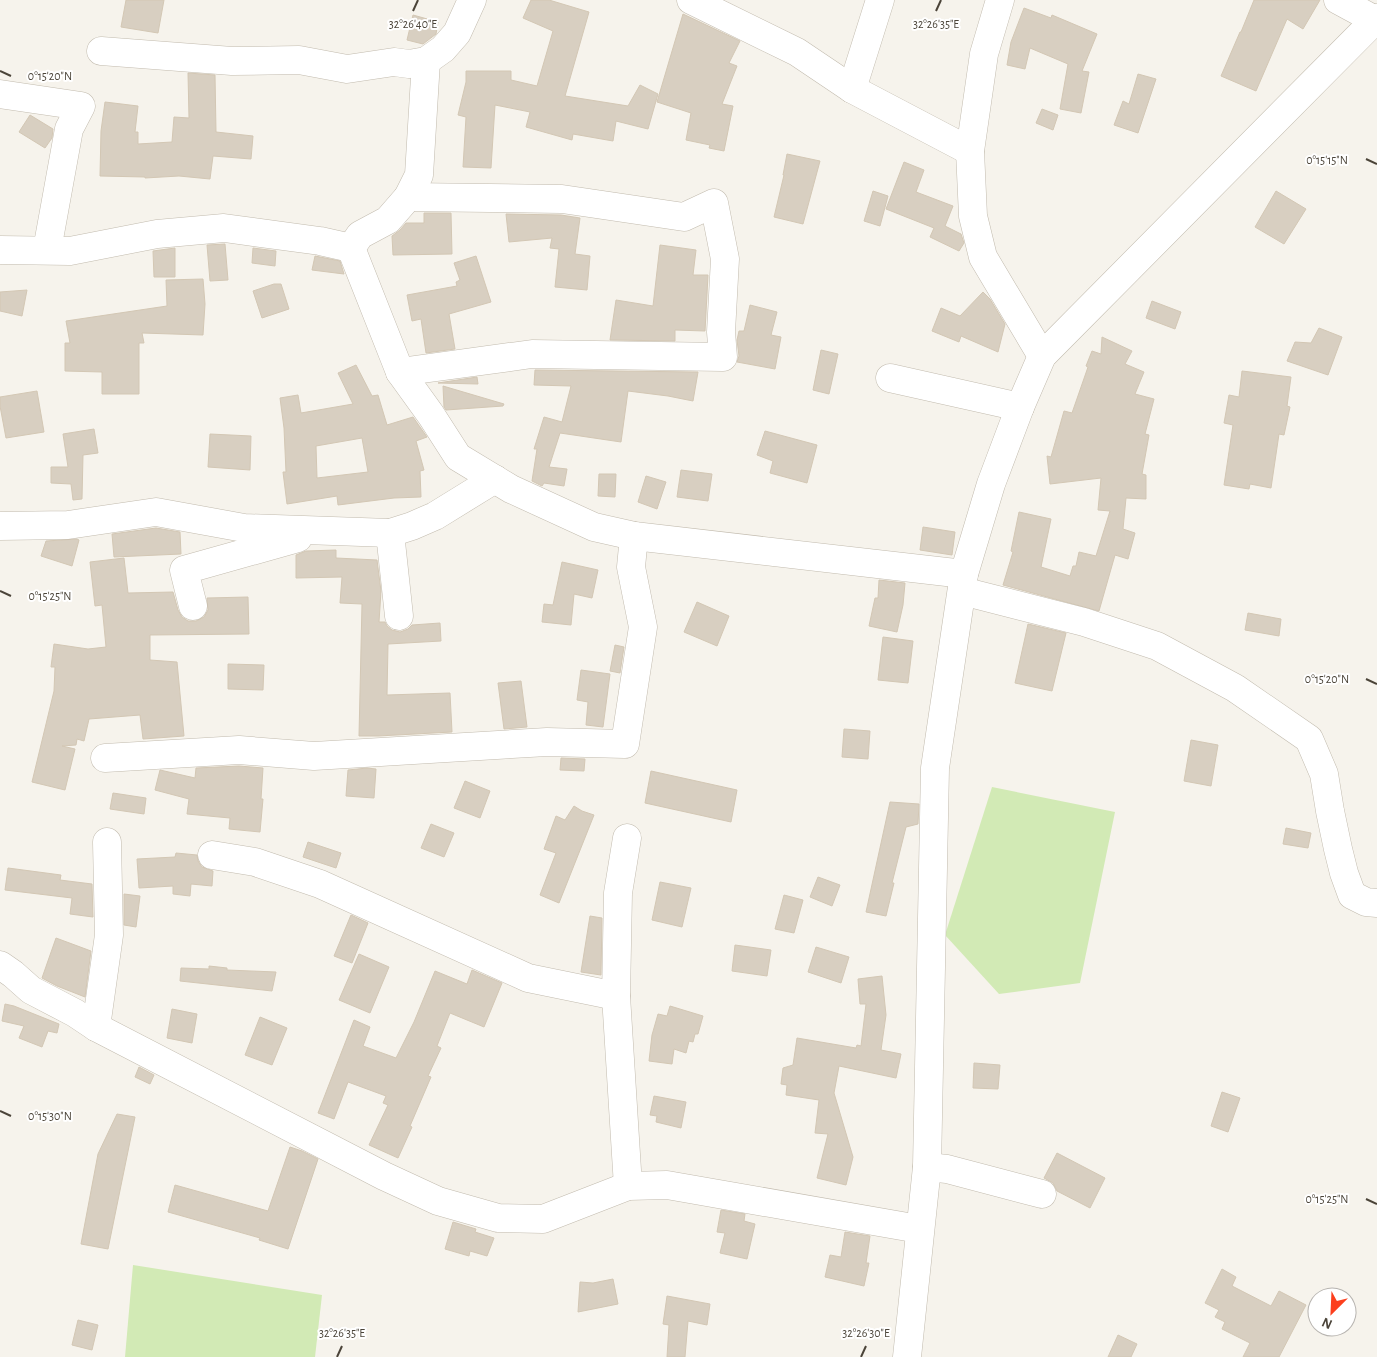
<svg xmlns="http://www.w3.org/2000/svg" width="1377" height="1357" font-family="'Alegreya Sans',sans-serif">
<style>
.green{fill:#d2eab5}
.building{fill:#d8cfc1;stroke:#d3c7b4;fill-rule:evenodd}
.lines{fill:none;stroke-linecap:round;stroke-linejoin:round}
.minor-casing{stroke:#c2bbae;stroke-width:29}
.minor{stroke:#fff;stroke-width:28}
.ticks{fill:none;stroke:#4b4439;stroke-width:2}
.ticks-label{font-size:12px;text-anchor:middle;fill:#4b4439;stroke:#fff;stroke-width:4;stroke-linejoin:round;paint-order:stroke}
</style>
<rect width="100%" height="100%" fill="#f6f3ec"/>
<!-- green -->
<g class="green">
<polygon points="992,787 1115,812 1080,983 999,994 945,935"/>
<polygon points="133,1265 322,1295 315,1357 125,1357"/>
</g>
<!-- building -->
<g class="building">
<polygon points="126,0 164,0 158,33 121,27"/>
<polygon points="531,0 549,0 589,12 565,96 628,106 640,85 658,94 648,129 616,121 613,141 573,134 572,140 526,127 530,112 495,105 491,168 463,167 466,117 458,115 466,82 466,71 511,71 511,80 537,86 553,31 523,18"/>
<polygon points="1254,0 1320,0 1303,29 1287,19 1256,91 1221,76 1240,32 1241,32"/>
<polygon points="1024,8 1051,18 1052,15 1097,34 1082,71 1089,72 1081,113 1060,109 1068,64 1030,48 1025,69 1007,65 1011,42"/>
<polygon points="683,14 740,41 729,63 737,66 722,104 733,106 724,151 709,148 710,145 686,140 691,113 657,102"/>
<polygon points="413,15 438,22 436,34 423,44 407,40"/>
<polygon points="188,73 215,75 216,132 253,136 251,159 213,156 210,179 179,176 145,178 145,177 100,176 101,131 105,102 138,106 135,132 138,132 138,144 172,142 174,117 189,118"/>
<polygon points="1138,74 1156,79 1138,133 1114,125 1123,101 1129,104"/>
<polygon points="1042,109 1058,115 1053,130 1036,123"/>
<polygon points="30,115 53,129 52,138 45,148 19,132"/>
<polygon points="787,154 820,161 803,224 774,217 784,175 783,175"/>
<polygon points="904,162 924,170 916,192 953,206 945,226 961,234 964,243 959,251 930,237 934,228 886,209"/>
<polygon points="873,191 888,196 880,226 864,221"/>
<polygon points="1276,191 1306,209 1284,244 1255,227"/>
<polygon points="424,213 451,213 452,254 393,255 392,236 400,230 406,223 424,223"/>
<polygon points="506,214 561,215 580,218 575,254 590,256 587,290 555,287 559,249 550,248 552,238 509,242"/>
<polygon points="225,244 228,280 210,281 207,245"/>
<polygon points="660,245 696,250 693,275 708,275 705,331 675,330 675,341 610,340 616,300 653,306"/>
<polygon points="175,248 175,277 154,277 153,251"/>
<polygon points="253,248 276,251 275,266 252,263"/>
<polygon points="315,256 340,261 344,274 312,270"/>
<polygon points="476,256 491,302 449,314 455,349 426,353 421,319 412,321 407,295 457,286 456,282 460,280 454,263"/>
<polygon points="203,279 205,304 203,335 142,333 144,343 139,343 139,394 102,394 102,372 65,371 65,343 70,343 66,321 167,306 166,280"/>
<polygon points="274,284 281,284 289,309 262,318 253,291"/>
<polygon points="27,290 22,316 0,311 0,292"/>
<polygon points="983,292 990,299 1005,324 998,352 961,336 959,342 932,331 941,308 960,316"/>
<polygon points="1152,301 1181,312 1175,329 1146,318"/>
<polygon points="750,305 777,312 771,335 781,337 775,369 737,362 739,356 737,340 739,331 744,331"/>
<polygon points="1319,328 1342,337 1328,375 1287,361 1295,342 1311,343"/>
<polygon points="1102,337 1132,351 1125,364 1144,372 1135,394 1154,399 1145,434 1149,435 1142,474 1146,475 1146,499 1126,498 1123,529 1135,533 1128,559 1115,555 1099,611 1003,585 1013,552 1011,551 1019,512 1051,519 1041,567 1070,576 1073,566 1076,566 1079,552 1096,556 1110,511 1098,510 1101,478 1050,484 1047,456 1051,457 1064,411 1072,413 1088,367 1086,366 1092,351 1101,354"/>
<polygon points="821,350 838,354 829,394 813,390"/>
<path d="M356 365 372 396 378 395 387 425 413 417 427 437 416 441 424 470 420 471 421 497 394 498 338 505 337 496 287 504 283 472H286L284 428 280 398 298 395 301 413 353 404 338 373ZM362 438 368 472 317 478 316 446Z"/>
<polygon points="535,370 698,372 693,401 668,396 628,391 621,442 560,433 549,467 567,469 564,486 544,483 542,486 532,481 537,449 534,449 544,417 562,422 571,386 534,385"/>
<polygon points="1242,371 1291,377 1287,406 1290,407 1284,435 1279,434 1271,488 1250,484 1249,489 1224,485 1233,425 1224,423 1229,395 1239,397"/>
<polygon points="477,377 478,384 438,383"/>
<polygon points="443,386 504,404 503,406 446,410 444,407"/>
<polygon points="37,391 44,432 6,438 0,406 0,397"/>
<polygon points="94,429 98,453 83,455 82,499 73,500 71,484 51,483 51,467 68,467 63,434"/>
<polygon points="765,431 817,445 807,483 770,473 773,461 757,455"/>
<polygon points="210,434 251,436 250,470 208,467"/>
<polygon points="681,470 712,474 708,501 677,497"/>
<polygon points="599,474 616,474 615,497 598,496"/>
<polygon points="646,476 666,482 657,509 638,502"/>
<polygon points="923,527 955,532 952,555 920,550"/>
<polygon points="156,528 180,532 181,554 114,557 112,534"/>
<polygon points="77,539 79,540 72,566 41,556 46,541"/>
<polygon points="336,550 336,558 377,560 381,591 379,622 385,622 387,626 392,630 400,632 408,629 412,625 440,623 441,641 388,644 387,695 450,693 452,732 378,736 359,736 362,604 340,603 342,577 296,578 296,555 306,551"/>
<polygon points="124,558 128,593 173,592 178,610 182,617 188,621 196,621 204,617 208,610 207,598 248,597 249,634 150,635 150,660 177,662 184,736 143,739 140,715 89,719 84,741 77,739 76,745 62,746 75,749 65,790 32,782 54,691 55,667 51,667 54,644 88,649 106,647 102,605 95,606 90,562"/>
<polygon points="562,562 598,570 592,598 574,594 571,625 542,622 544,604 553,605"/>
<polygon points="879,580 905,583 903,605 897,632 869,626 875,598 878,598"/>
<polygon points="697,602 729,616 717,646 684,632"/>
<polygon points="1248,613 1281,619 1279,636 1245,630"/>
<polygon points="1028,624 1066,633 1052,691 1015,683"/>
<polygon points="883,637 913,641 908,683 878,680"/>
<polygon points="615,645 624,647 620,673 610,671"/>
<polygon points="228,664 264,665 263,690 228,689"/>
<polygon points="581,670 610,674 603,727 586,725 588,702 577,700"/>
<polygon points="521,681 527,727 504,729 498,683"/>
<polygon points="844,729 870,731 868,759 842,757"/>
<polygon points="1191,740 1218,745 1211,786 1184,781"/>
<polygon points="561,758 585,759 584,771 560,770"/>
<polygon points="239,766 263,768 261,799 263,799 260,832 229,829 230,818 187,814 189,799 155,790 160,770 195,778 196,768"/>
<polygon points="367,768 376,769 374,798 346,796 348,770"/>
<polygon points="651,771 737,790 731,822 645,803"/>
<polygon points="465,781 490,791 480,818 454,808"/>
<polygon points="113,793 146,798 144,814 110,809"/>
<polygon points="890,802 919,804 918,824 906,827 892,883 894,883 886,916 866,912"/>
<polygon points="574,806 582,811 594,815 559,903 540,895 556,853 544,849 556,816 565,820"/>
<polygon points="431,824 454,833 444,857 421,848"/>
<polygon points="1286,828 1311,833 1308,848 1283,844"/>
<polygon points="308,842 341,853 336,868 303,857"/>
<polygon points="176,853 197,855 198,861 202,867 213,871 212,886 191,884 190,896 173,894 173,886 139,888 137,859 175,857"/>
<polygon points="8,868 61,875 60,880 92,884 93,917 70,914 72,898 5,890"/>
<polygon points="818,877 840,885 832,906 810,897"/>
<polygon points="660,882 691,888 682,927 652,920"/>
<polygon points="124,894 140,896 136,927 124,925"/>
<polygon points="784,895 803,900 794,933 775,929"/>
<polygon points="351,915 368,923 352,963 334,956"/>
<polygon points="590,916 602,918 601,975 581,972"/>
<polygon points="56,938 91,951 85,997 57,986 42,978"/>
<polygon points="735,945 771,950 767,976 732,971"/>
<polygon points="816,947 849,957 841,983 808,972"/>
<polygon points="359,954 389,967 370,1013 339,1000"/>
<polygon points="209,966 227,968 227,970 276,972 272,991 180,981 181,968 209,969"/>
<polygon points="472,970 502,983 484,1027 450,1013 437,1046 441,1048 428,1076 431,1077 410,1126 412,1127 398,1158 369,1145 388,1105 383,1103 386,1096 348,1082 334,1119 318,1113 354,1020 370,1027 363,1046 396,1058 414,1022 435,971 467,984"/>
<polygon points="882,976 886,1015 881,1050 901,1054 896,1078 839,1066 834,1093 853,1157 846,1185 817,1178 828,1134 815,1133 819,1100 786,1095 787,1085 781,1084 783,1068 793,1065 797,1038 856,1048 857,1045 861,1046 866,1004 860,1004 858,979"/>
<polygon points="5,1004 14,1006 59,1024 57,1033 48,1031 42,1047 19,1038 24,1026 2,1021"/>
<polygon points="670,1006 703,1016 698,1034 695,1034 693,1042 689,1041 686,1053 674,1049 672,1064 649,1061 652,1035 658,1014 667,1016"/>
<polygon points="172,1009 197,1014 192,1043 167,1038"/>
<polygon points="260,1017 287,1028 272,1065 245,1055"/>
<polygon points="974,1063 1000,1065 998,1089 973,1088"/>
<polygon points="139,1067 154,1075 150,1084 135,1077"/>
<polygon points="1222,1092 1240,1098 1228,1132 1211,1126"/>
<polygon points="654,1096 686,1102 681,1128 656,1122 657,1116 650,1115"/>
<polygon points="117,1114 135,1117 108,1249 81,1244 98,1154"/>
<polygon points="290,1147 302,1151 318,1159 288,1249 259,1240 260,1238 168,1212 175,1185 268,1211"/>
<polygon points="1057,1153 1105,1178 1090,1208 1057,1191 1053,1183 1044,1178"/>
<polygon points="721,1210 745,1214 744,1221 755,1224 747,1259 720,1253 725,1233 717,1232"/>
<polygon points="453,1222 476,1229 475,1232 494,1238 487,1256 470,1251 469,1256 445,1249"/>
<polygon points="845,1232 870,1236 866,1263 869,1263 864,1286 825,1277 830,1255 841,1257"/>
<polygon points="1222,1269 1236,1277 1232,1286 1271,1306 1279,1291 1306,1305 1279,1357 1243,1357 1250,1343 1222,1329 1225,1322 1215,1317 1219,1310 1205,1303"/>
<polygon points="613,1279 618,1304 578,1312 580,1282 593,1283"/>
<polygon points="667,1296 710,1304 707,1325 688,1321 685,1357 667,1357 669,1325 663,1324"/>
<polygon points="78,1320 98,1325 92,1350 72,1345"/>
<polygon points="1118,1335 1137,1344 1131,1357 1108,1357"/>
</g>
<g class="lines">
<!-- minor casing -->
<g class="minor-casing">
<g id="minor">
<polyline points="691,0 797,52 852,89 970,151"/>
<polyline points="1000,0 984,54 970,151 973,216 983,257 1042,356"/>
<polyline points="1338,0 1375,20"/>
<polyline points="101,51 232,61 299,60 347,69 394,62 409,64 426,61 443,49 457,33 472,0"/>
<polyline points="852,89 880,0"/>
<polyline points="0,94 81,106 69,129 47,250"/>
<polyline points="351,248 360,235 388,220 408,197 419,175 426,61"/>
<polyline points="0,250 70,251 157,234 224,228 320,241 351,248 400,372 431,415 458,457 511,489 594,527 634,536 964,574"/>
<polyline points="400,372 532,354 723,357 721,332 725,259 714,203 684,217 562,199 408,197"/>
<polyline points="890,378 1020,407"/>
<polyline points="0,526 68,525 156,512 244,528 390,533 412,526 435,516 495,479"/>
<polyline points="390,533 399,616"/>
<polyline points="962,591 1084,622 1157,646 1235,688 1309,739 1324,774 1330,811 1338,849 1344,873 1352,895 1366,902 1377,903"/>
<polyline points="193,606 184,570 298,538"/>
<polyline points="105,758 239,750 314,756 547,742 625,744 643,627 631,567 634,536"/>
<polyline points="627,838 618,893 616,996 628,1186"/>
<polyline points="212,855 255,862 320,884 528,978 616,996"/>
<polyline points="0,965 13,974 31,990 75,1013 96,1027 384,1176 438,1201 498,1218 543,1219 628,1186 667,1185 919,1229"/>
<polyline points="96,1027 109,935 107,842"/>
<polyline points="927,1167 947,1169 1042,1194"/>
<polyline points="907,1357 927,1167 935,768 964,574 991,484 1020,407 1042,356 1377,18"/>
</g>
</g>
<!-- minor -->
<use href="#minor" class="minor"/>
</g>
<!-- ticks -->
<path class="ticks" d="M413 11 418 0M936 11 941 0M0 71 11 76M1366 159 1377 164M0 591 11 596M1366 679 1377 684M0 1111 11 1116M1366 1199 1377 1204M337 1357 342 1346M861 1357 866 1346"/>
<g class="ticks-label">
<text x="413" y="28">32°26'40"E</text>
<text x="936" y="28">32°26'35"E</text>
<text x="50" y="80">0°15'20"N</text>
<text x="1327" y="164">0°15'15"N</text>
<text x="50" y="600">0°15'25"N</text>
<text x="1327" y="683">0°15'20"N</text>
<text x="50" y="1120">0°15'30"N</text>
<text x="1327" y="1203">0°15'25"N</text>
<text x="342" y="1337">32°26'35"E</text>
<text x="866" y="1337">32°26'30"E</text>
</g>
<!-- north arrow -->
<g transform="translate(1332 1312) rotate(204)"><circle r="24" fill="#ffffff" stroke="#b7b4b0"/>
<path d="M0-4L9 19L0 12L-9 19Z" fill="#fc3f1d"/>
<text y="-8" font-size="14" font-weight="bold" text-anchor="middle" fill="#4b4439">N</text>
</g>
</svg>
